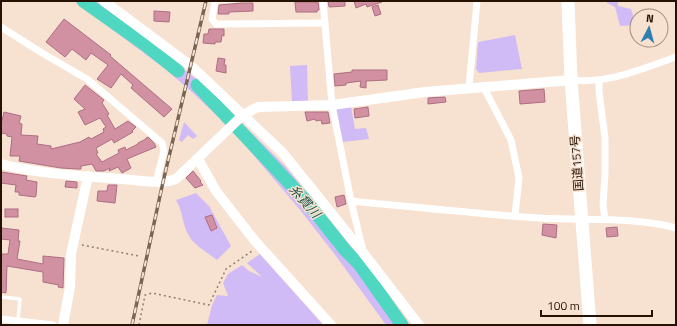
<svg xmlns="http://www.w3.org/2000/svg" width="677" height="326" font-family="'Titillium Web','Noto Sans JP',sans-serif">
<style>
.green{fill:#d0bbf6}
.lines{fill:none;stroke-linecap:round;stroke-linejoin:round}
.river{stroke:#4fd7c1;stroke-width:13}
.building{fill:#d290a3;stroke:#ad6e81}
.path{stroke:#927e6e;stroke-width:1.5;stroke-dasharray:2 3;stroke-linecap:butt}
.lane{stroke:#fff;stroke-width:3.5}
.street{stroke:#fff;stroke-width:7}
.secondary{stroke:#fff;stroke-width:10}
.highway{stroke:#fff;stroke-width:13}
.rail-casing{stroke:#796555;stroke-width:3.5}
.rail{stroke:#f7e1d0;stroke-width:2;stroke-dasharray:6;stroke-linecap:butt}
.labels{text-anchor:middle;stroke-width:3;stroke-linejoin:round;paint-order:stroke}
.street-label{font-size:12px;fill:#251203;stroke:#f7e1d0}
.water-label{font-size:13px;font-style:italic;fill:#1c554b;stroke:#f7e1d0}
</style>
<rect width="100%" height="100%" fill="#f7e1d0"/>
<!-- green -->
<g class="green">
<polygon points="74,1 96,1 200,82 285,166 366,265 410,325 386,325 336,256 301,211 233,131 192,92 164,68"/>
<polygon points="607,1 618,1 618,6 631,9 636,25 620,26 615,7 607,3"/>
<polygon points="515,35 522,69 479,73 476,69 478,42"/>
<polygon points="307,65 308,102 292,102 290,66"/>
<polygon points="351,106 355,129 366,128 369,139 342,142 336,109"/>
<polygon points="184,122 197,136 193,139 188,135 182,142 179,140"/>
<path d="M196 193 209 206 231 246 217 260C208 253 195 246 189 236 182 225 183 211 176 200Z"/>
<polygon points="260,254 323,325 207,325 212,305 217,295 228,296 223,283 228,274 242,265 249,271 262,277 247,263"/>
</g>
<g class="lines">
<!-- river -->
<g class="river">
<polyline points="83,1 144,44 178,71"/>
<polyline points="197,85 307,202 345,250 359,264 402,325"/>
</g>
</g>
<!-- building -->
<g class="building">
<polygon points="328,1 345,1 345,6 329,7"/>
<polygon points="354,1 382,1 382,2 367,7 366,4 356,8"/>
<polygon points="295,2 318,2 319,10 317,10 317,12 296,12"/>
<polygon points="242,3 253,3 253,11 229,12 229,14 218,14 219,5"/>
<polygon points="378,5 381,14 375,16 372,7"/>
<polygon points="154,11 170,12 169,22 154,21"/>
<polygon points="64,19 111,55 110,56 172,109 164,117 131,88 133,85 121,74 111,88 97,79 108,65 91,53 86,60 72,49 65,57 46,42"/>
<polygon points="209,29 224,29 224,36 222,35 221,42 215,42 215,44 203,43 204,34 208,34"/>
<polygon points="218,58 225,59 224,65 226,65 226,73 216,71"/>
<polygon points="352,70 387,70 387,80 366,81 366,88 360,87 361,81 346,83 346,85 335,86 334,74 352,72"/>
<polygon points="85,85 104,100 102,103 109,114 107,115 115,129 128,121 136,127 132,131 133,132 114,143 112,139 96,148 98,153 96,154 102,162 119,153 118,150 125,147 126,150 138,144 138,143 146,139 146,138 148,137 154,143 156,147 127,159 131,168 122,173 118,167 109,171 110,168 104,171 96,171 92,164 81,166 81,169 77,169 61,168 19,161 20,156 10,156 12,137 7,136 7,134 1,133 1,120 2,121 4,112 21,116 19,123 22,124 21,135 38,136 37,144 51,146 51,149 80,142 89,137 91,139 104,132 103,129 106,127 100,118 85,125 78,112 85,109 74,99"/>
<polygon points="544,89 545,102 520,104 519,91"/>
<polygon points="445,97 446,102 428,104 428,98"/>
<polygon points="368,107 369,116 355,118 354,109"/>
<polygon points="305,112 328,112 330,123 322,124 321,120 316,121 315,119 307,121"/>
<polygon points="193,171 201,181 200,182 203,185 195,188 186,178"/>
<polygon points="1,172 27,176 26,180 37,182 36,196 35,197 19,195 19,192 15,192 16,185 1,183"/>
<polygon points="66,181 77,182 77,188 65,187"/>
<polygon points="108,185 117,185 115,203 97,201 98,191 107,191"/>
<polygon points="344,195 346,204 337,207 335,197"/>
<rect x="5" y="209" width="13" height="8"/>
<polygon points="212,215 217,228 211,231 205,217"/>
<polygon points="543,224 557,225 556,238 542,235"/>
<polygon points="617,227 618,236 607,237 606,228"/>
<polygon points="1,228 19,230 18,241 20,241 17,259 43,264 43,256 64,258 63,288 58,287 59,285 43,282 43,272 7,266 6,293 1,292 1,254 8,254 10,240 1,239"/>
</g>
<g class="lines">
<!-- path -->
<g class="path">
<polyline points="82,245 139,256"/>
<polyline points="139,325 145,295 152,293 209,305 226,269 252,251"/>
</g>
<!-- lane -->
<g class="lane">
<polyline points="215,1 234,1"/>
<polyline points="1,297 20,299 18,320"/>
</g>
<!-- street -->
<g class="street">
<polyline points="215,1 212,19 216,24 325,23"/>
<polyline points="323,1 332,105 351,201"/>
<polyline points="1,27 42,53 87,79 162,143 164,151 156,182"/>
<path d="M571 80C609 84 641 69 676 57"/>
<polyline points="599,80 599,91 605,138 605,174 603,206 605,219"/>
<polyline points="483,86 511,140 519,178 515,215"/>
<polyline points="469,87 477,1"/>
<path d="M363 251 351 201C414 207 476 214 539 218 585 221 632 216 676 228"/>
<polyline points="1,319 53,325"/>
</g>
<!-- secondary -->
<g class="secondary">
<polyline points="104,1 191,66 282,152 364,254 419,325"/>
<polyline points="198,159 216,191 255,241 331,325"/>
<path d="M1 164C40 174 81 176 121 179 139 180 159 185 176 179L243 115 258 107 332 105 425 92 571 80"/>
<polyline points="63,325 70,287 71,254 88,176"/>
</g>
<!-- highway -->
<polyline class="highway" points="568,1 571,80 590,325"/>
<!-- rail casing -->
<g class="rail-casing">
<polyline id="rail" points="132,325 163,182 206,1"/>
</g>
<!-- rail -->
<use href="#rail" class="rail"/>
</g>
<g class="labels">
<!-- street labels -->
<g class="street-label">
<text transform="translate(577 163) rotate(-94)" y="4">国道157号</text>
</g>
<!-- water labels -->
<g class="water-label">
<text transform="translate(305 201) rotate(48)" y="5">糸貫川</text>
</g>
</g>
<!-- border -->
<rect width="677" height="326" fill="none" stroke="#251203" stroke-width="4"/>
<!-- north arrow -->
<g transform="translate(649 28) rotate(6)"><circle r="19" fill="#f7e1d0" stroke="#a38e7e"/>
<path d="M0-3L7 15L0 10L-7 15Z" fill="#307fb1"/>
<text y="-6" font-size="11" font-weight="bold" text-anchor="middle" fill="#251203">N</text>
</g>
<!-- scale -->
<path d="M541 310v6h111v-6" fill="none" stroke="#251203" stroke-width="2"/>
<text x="547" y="310" font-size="12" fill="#251203" stroke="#f7e1d0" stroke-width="3" paint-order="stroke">100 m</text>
</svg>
